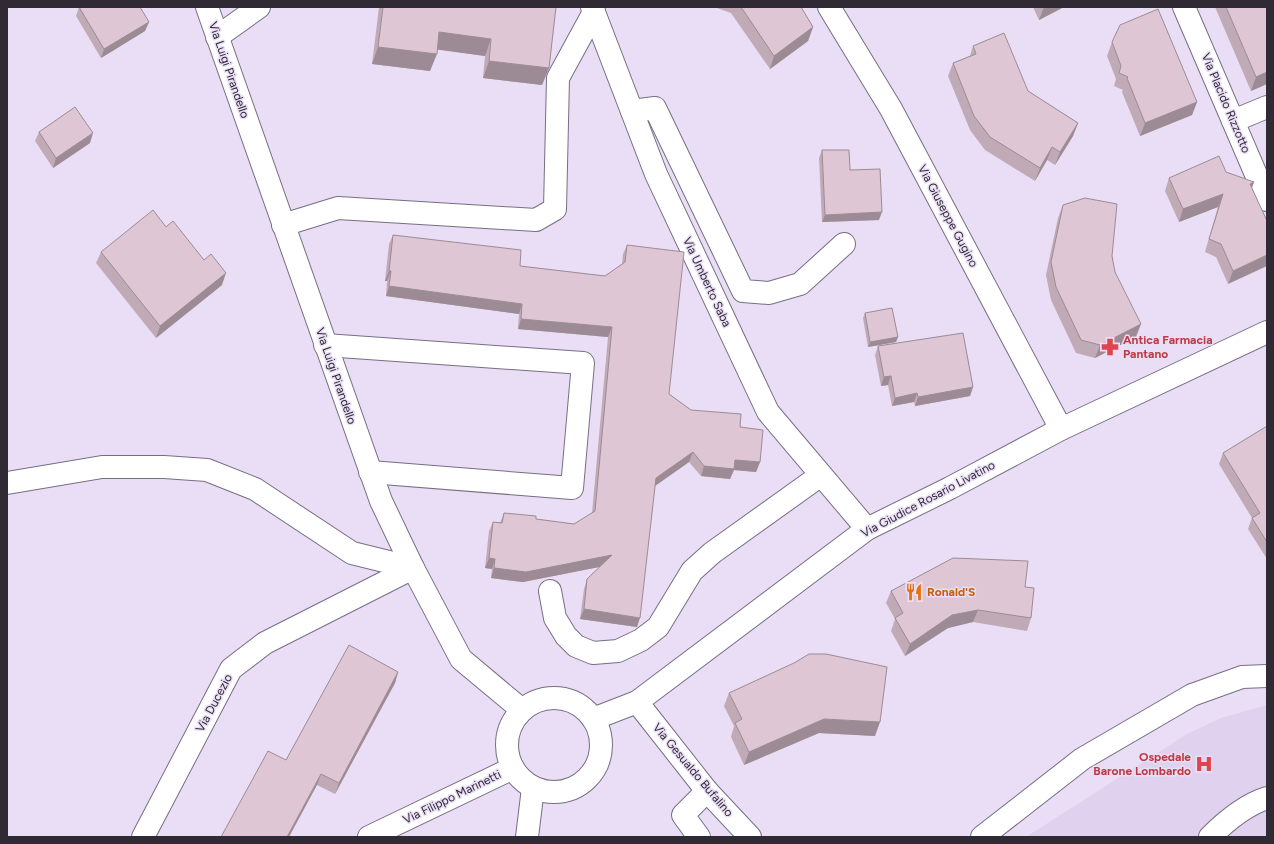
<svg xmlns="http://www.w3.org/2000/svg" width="1274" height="844" font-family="Figtree,sans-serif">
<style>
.built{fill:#e0d2ef}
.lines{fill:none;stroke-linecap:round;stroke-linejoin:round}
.minor-casing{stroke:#786e82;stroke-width:24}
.minor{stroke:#fff;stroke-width:22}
.wall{fill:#c0aab6}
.shaded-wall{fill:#9c8b94}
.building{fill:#dfc6d4;stroke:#9c8b94}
.labels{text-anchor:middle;stroke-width:3;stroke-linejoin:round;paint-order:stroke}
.street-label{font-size:12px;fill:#2f2a33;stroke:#e9def5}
.health-label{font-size:12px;font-weight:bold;fill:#be3a42;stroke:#e9def5;text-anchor:start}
.food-label{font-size:12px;font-weight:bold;fill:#c56008;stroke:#e9def5;text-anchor:start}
</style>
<rect width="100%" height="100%" fill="#e9def5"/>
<!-- built -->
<polygon class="built" points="1267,705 1267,837 1026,837 1187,734 1221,718"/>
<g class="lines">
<!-- minor casing -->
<g class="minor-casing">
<g id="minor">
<polyline points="207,7 381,501 413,568 461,659 522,710"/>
<polyline points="592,7 656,174 768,412 867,529"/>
<polyline points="829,7 891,109 1061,429"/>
<polyline points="1184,7 1267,200"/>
<polyline points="217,37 259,7"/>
<polyline points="632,111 655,108 743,291 769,293 800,284 844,244"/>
<polyline points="1233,121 1267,107"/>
<polyline points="283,225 338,208 536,220 555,209 558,78 594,12"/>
<polyline points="325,345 583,363 572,488 370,472"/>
<polyline points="7,483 102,467 164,467 207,470 255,489 352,553 413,568"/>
<polyline points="550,591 555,618 566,636 576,646 593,653 618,651 641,640 658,627 692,571 712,553 821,475"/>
<circle cx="554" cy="745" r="47"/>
<polyline points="637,702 707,791 750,837"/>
<polyline points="593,719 637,702 867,529 950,488 1061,429 1267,332"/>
<polyline points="143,837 231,669 265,643 413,568"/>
<polyline points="369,837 513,768"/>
<polyline points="527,837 533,788"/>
<polyline points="699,837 683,815 707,791"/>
<polyline points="982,837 1082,759 1192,695 1242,677 1267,676"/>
<path d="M1210 837C1226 821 1245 805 1267 798"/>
</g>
</g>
<!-- minor -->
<use href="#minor" class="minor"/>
</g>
<!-- wall -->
<g class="wall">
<polygon points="79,7 149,22 145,31 101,58 76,16"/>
<polygon points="379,7 556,7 549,68 542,85 483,78 485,56 437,49 430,71 372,64"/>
<polygon points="714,7 801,7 813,27 808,41 770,69 731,13"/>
<polygon points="1033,7 1064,7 1039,20"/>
<polygon points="1215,7 1267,7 1267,84 1251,91"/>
<polygon points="1112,42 1197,102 1192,115 1140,136 1122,92 1123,90 1114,86 1116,79 1107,56"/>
<polygon points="973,46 1028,91 1078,123 1073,136 1055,165 1047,160 1035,181 985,150 970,130 948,76 953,63 970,56"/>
<polygon points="39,132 90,143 53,168 35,141"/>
<polygon points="822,150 850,170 879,220 822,222 819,158"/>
<polygon points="1226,172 1254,182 1252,188 1267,221 1228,284 1216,257 1205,252 1218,207 1179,222 1165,191 1169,178"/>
<polygon points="1063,205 1115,272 1136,337 1095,358 1076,353 1051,300 1046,275 1058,218"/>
<polygon points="166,227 222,285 156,338 96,263 101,252"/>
<polygon points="393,235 520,266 605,276 622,264 623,254 627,245 669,394 691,410 740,427 760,462 756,472 734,470 730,479 701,476 689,462 655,486 637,627 580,619 584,589 587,579 600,567 523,582 491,578 492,569 485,568 489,531 493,522 500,523 504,513 536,519 574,524 592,513 608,337 518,329 519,314 386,296 387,281 385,281 389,244"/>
<polygon points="865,313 898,337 896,342 868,347 863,318"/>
<polygon points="878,346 973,387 970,396 915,406 914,402 892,406 888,385 881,386 875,355"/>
<polygon points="1267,426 1267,559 1248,529 1252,518 1219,464 1223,453"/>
<polygon points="1025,587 1031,618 1027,631 973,622 948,628 905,656 891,631 895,619 886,603 891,591"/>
<polygon points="398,672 395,683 335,794 317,785 286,760"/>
<polygon points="729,693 875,736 819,733 744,765 731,737 734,726 724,706"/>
</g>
<!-- shaded-wall -->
<g class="shaded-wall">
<polygon points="1044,7 1064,7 1039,20"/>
<polygon points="149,22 145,31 101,58 104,49"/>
<polygon points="813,27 808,41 770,69 774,56"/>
<polygon points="439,32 491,39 485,56 433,49"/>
<polygon points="378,47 437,54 430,71 372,64"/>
<polygon points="489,61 549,68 542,85 483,78"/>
<polygon points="1267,72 1267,84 1251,91 1256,77"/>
<polygon points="1197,102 1192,115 1140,136 1145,123"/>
<polygon points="1078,123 1073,136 1055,165 1060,152"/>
<polygon points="93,133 90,143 53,168 56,158"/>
<polygon points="1052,147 1047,160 1035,181 1040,168"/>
<polygon points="1254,182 1249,195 1250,184"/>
<polygon points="1223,194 1218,207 1179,222 1183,209"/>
<polygon points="882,212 879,220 822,222 825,215"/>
<polygon points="1267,255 1267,266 1228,284 1233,271"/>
<polygon points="389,271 391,271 387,281 385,281"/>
<polygon points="226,273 222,285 156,338 160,326"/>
<polygon points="389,286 522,304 519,314 386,296"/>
<polygon points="521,319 612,327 608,337 518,329"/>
<polygon points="1141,324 1136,337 1095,358 1100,345"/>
<polygon points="898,337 896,342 868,347 870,342"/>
<polygon points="891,376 888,385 881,386 884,377"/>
<polygon points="973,387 970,396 915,406 918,397"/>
<polygon points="917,393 914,402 892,406 895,398"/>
<polygon points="693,452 689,462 652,488 656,478"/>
<polygon points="735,460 760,462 756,472 734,470 730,479 701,476 704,466"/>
<polygon points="612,555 609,565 523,582 491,578 494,568"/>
<polygon points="489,558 495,559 492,569 485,568"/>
<polygon points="584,609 640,618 637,627 580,619"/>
<polygon points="978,610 973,622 948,628 905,656 910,644 952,615"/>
<polygon points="398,672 395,683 335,794 339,783"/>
<polygon points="824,719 880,722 875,736 819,733 744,765 749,752"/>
<polygon points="321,774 317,785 289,837 287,837"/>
</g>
<!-- building -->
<g class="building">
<polygon points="79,7 140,7 149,22 104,49"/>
<polygon points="383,7 556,7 549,68 489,61 491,39 439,32 437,54 378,47"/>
<polygon points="741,7 801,7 813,27 774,56"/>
<polygon points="1226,7 1267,7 1267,72 1256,77"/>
<polygon points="1158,9 1197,102 1145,123 1127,78 1128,77 1119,73 1121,66 1112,42 1120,25"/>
<polygon points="1004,33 1028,91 1078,123 1060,152 1052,147 1040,168 990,137 974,116 953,63 976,54 973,46"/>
<polygon points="75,107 93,133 56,158 39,132"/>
<polygon points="822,150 849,150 850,170 880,169 882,212 825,215"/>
<polygon points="1219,156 1226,172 1254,182 1250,184 1267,221 1267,255 1233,271 1221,244 1209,239 1223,194 1183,209 1169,178"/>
<polygon points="1085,198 1117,204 1112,256 1115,272 1141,324 1100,345 1081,340 1056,287 1051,262 1063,205"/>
<polygon points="153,210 166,227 173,221 204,260 211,254 226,273 160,326 101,252"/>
<polygon points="393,235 521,250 520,266 605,276 625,262 627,245 684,252 669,394 691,410 741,414 740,427 763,430 760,462 735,460 734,469 704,466 693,452 656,478 640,618 584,609 587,579 612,555 526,572 494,568 495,559 489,558 493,522 502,523 504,513 536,516 536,519 574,524 595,511 612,327 521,319 522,304 389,286 391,271 389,271"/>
<polygon points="892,308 898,337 870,342 865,313"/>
<polygon points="963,333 973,387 918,397 917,393 895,398 891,376 884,377 878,346"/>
<polygon points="1267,426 1267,542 1252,518 1260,513 1223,453"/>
<polygon points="953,558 1028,561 1025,587 1034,588 1031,618 978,610 952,615 910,644 895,618 903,613 891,591"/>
<polygon points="349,645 398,672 339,783 321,774 287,837 221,837 268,751 286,760"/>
<polygon points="809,654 826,654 887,667 880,722 824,719 749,752 735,723 742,719 729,693 794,663"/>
</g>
<!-- icons -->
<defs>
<g id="pharmacy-bare" transform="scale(1.38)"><path d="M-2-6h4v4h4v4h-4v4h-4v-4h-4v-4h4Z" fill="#e0444e" stroke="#e9def5" stroke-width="2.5" paint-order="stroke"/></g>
<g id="restaurant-bare" transform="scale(1.38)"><path d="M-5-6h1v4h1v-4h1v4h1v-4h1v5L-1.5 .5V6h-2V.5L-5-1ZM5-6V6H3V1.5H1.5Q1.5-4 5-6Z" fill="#e8710a" stroke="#e9def5" stroke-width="2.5" paint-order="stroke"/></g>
<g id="hospital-bare" transform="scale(1.38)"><path d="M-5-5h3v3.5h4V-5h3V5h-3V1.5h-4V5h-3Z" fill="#e0444e" stroke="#e9def5" stroke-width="2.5" paint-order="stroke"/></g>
</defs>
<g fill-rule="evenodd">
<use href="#pharmacy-bare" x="1110" y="347"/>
<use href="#restaurant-bare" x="914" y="592"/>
<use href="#hospital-bare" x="1204" y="764"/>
</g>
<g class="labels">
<!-- street labels -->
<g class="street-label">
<text transform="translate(229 70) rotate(71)" y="4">Via Luigi Pirandello</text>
<text transform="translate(1226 103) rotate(67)" y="4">Via Placido Rizzotto</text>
<text transform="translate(948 216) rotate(62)" y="4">Via Giuseppe Gugino</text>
<text transform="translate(707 282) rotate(65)" y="4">Via Umberto Saba</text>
<text transform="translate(336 376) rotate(71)" y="4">Via Luigi Pirandello</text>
<text transform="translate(928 499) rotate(-28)" y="4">Via Giudice Rosario Livatino</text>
<text transform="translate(214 703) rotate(-62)" y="4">Via Ducezio</text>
<text transform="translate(693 770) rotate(50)" y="4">Via Gesualdo Bufalino</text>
<text transform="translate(452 797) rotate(-26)" y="4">Via Filippo Marinetti</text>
</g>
<!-- health labels -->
<g class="health-label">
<text x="1123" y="344">Antica Farmacia<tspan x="1123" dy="14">Pantano</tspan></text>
<text x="1191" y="761" text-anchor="end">Ospedale<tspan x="1191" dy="14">Barone Lombardo</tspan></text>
</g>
<!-- food labels -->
<g class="food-label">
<text x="927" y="596">Ronald'S</text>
</g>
</g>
<!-- border -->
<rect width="1274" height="844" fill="none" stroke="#2f2a33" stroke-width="16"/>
</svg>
